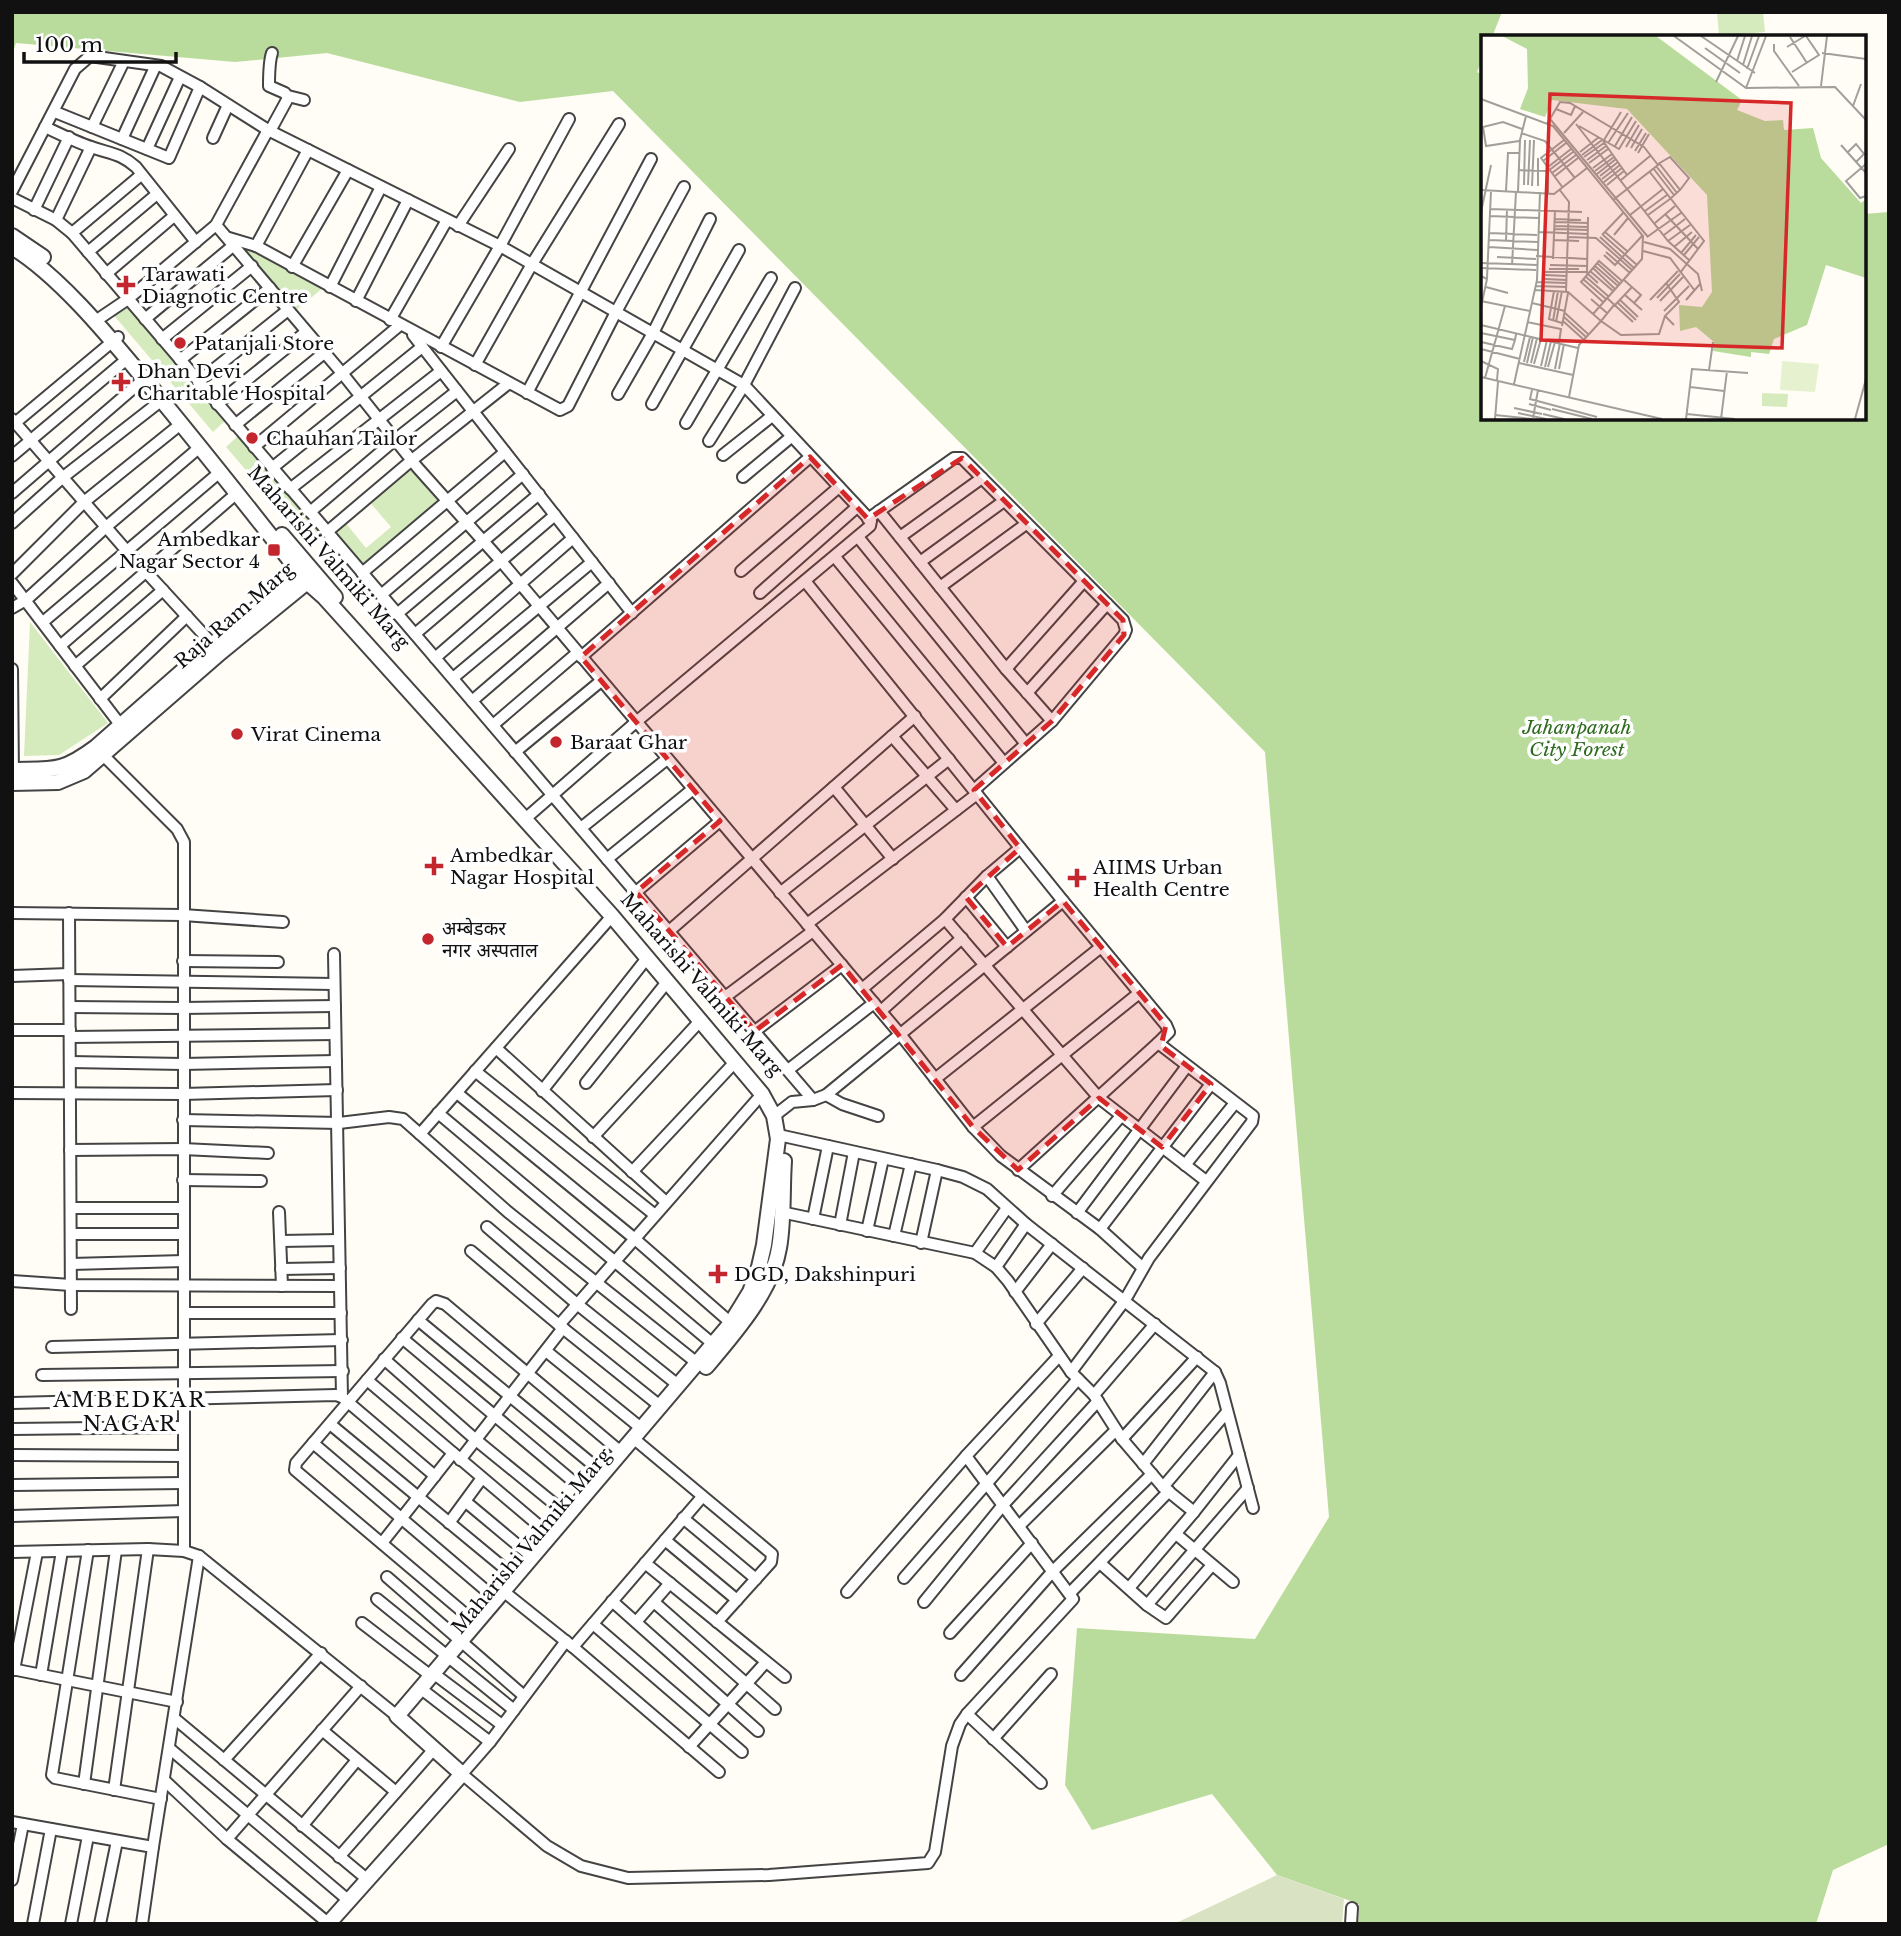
<svg xmlns="http://www.w3.org/2000/svg" width="1901" height="1936" font-family="'Libre Baskerville','Noto Sans Devanagari',serif">
<style>
.green{fill:#d5ebbd}
.forest{fill:#b9dc9c}
.cemetery{fill:#d9e3c4}
.lines{fill:none;stroke-linecap:round;stroke-linejoin:round}
.minor-casing{stroke:#444;stroke-width:14}
.tertiary-casing{stroke:#444;stroke-width:18}
.minor{stroke:#fff;stroke-width:10}
.tertiary{stroke:#fff;stroke-width:14}
.marked{fill:#d62828;fill-opacity:0.2;stroke:#d62828;stroke-width:5;stroke-dasharray:14 9;stroke-linejoin:round}
.poi-dot{fill:#c4262e;stroke:#fff;stroke-width:2.5}
.labels{text-anchor:middle;stroke-width:7;stroke-linejoin:round;paint-order:stroke}
.poi-label{font-size:19px;fill:#111;stroke:#fff;text-anchor:start}
.street-label{font-size:19px;fill:#111;stroke:#fff}
.park-label{font-size:19px;font-style:italic;fill:#2f6b1f;stroke:#fff}
.neighbourhood-label{font-size:21px;letter-spacing:2px;fill:#111;stroke:#fff}
.inset-road{fill:none;stroke:#a09f9a;stroke-width:2}
.view{fill:#d62828;fill-opacity:0.15;stroke:#d62828;stroke-width:3.5}
.inset-edge{fill:none;stroke:#111;stroke-width:3.5}
</style>
<rect width="100%" height="100%" fill="#fffdf5"/>
<!-- green -->
<g class="green">
<polygon points="1717,12 1763,12 1765,32 1719,36"/>
<polygon points="235,242 242,243 324,287 294,312"/>
<polygon points="127,301 227,419 213,432 111,312"/>
<polygon points="240,434 323,529 308,542 226,447"/>
<polygon points="412,463 445,500 362,569 331,533 344,521 366,548 391,527 368,500"/>
<polygon points="30,622 108,723 59,755 24,756"/>
</g>
<!-- forest -->
<polygon class="forest" points="12,12 1502,12 1492,37 1483,37 1483,58 1477,72 1483,75 1483,418 1864,418 1864,214 1889,212 1889,1844 1833,1870 1816,1924 1358,1924 1359,1904 1277,1875 1212,1794 1092,1830 1065,1785 1077,1628 1255,1639 1329,1517 1265,752 613,91 520,102 327,53 235,62 16,43 12,54"/>
<!-- cemetery -->
<polygon class="cemetery" points="1277,1875 1344,1899 1342,1924 1174,1924"/>
<g class="lines">
<!-- minor casing -->
<g class="minor-casing">
<g id="minor">
<polyline points="288,96 304,100"/>
<polyline points="55,112 169,158 200,87"/>
<path d="M45 127C60 134 76 142 91 147 111 154 120 153 136 167L196 242"/>
<polyline points="92,127 124,61"/>
<path d="M270 131 288 98 285 93 269 86C269 77 269 62 272 53"/>
<polyline points="213,138 228,105"/>
<polyline points="122,139 155,67"/>
<polyline points="147,149 180,77"/>
<polyline points="12,191 75,69 90,56 161,66 200,87 268,130 500,246 744,385 871,521 870,526 636,722 525,819"/>
<polyline points="12,198 56,220 72,233 813,1100"/>
<polyline points="34,210 69,137"/>
<polyline points="56,220 91,147"/>
<polyline points="216,225 342,373 417,467 501,561 900,1034 973,1127 1001,1156 1100,1229 1143,1268"/>
<polyline points="458,226 509,149"/>
<polyline points="72,233 141,175"/>
<polyline points="229,238 256,246 560,410 568,406 616,312 684,187"/>
<polyline points="256,246 308,150"/>
<polyline points="88,252 157,194"/>
<polyline points="292,267 348,170"/>
<polyline points="106,274 174,216"/>
<polyline points="330,287 381,187"/>
<polyline points="356,301 408,200"/>
<polyline points="145,319 234,245"/>
<polyline points="390,320 447,220"/>
<polyline points="94,322 128,299 216,225 268,130"/>
<polyline points="413,335 632,613"/>
<polyline points="162,339 252,266"/>
<polyline points="441,347 500,246 569,119"/>
<polyline points="180,360 270,288"/>
<polyline points="475,365 532,264 619,124"/>
<polyline points="198,382 288,310"/>
<polyline points="527,393 651,159"/>
<polyline points="618,394 653,333 710,219"/>
<polyline points="217,404 306,332"/>
<polyline points="652,404 739,250"/>
<polyline points="12,419 126,550 216,648"/>
<polyline points="15,423 118,337"/>
<polyline points="686,423 771,278"/>
<polyline points="235,425 324,353"/>
<polyline points="709,441 744,385 795,288"/>
<polyline points="254,447 400,325"/>
<polyline points="723,455 772,416"/>
<polyline points="12,456 127,359"/>
<polyline points="272,468 422,347"/>
<polyline points="743,477 791,437"/>
<polyline points="290,489 441,371"/>
<polyline points="12,493 144,379"/>
<polyline points="879,511 1006,669 1052,721 974,790"/>
<polyline points="310,512 396,439 457,391"/>
<polyline points="868,519 954,458 962,458 1123,620 1126,630 1124,635 1052,721"/>
<polyline points="12,523 62,478 162,400"/>
<polyline points="327,532 412,460 509,383"/>
<polyline points="858,537 1026,744"/>
<polyline points="900,537 982,478"/>
<polyline points="835,557 1004,763"/>
<polyline points="920,562 1004,501"/>
<polyline points="741,571 839,487"/>
<polyline points="362,573 505,452"/>
<polyline points="12,574 84,502 182,423"/>
<polyline points="805,581 1063,901 1166,1025 1169,1032 1158,1043 1253,1116 1252,1122 1149,1258 1125,1300 1071,1372"/>
<polyline points="12,583 125,731"/>
<polyline points="940,587 1026,524"/>
<polyline points="760,593 857,507"/>
<polyline points="381,595 523,474"/>
<polyline points="12,608 26,600 106,527 200,447"/>
<polyline points="397,614 539,494"/>
<polyline points="43,622 220,472"/>
<polyline points="415,634 555,515"/>
<polyline points="60,646 237,493"/>
<polyline points="581,657 810,457"/>
<polyline points="435,658 573,538"/>
<polyline points="75,666 163,590"/>
<polyline points="12,669 13,777"/>
<polyline points="1006,669 1084,581"/>
<polyline points="453,678 592,562"/>
<polyline points="1027,693 1107,604"/>
<polyline points="100,699 187,616"/>
<polyline points="472,701 609,583"/>
<polyline points="493,725 577,653"/>
<polyline points="892,736 956,810"/>
<polyline points="99,751 177,829 184,842 184,1551"/>
<polyline points="515,752 601,681"/>
<polyline points="834,787 893,859"/>
<polyline points="581,828 667,759"/>
<polyline points="607,859 693,789"/>
<polyline points="987,876 1026,931"/>
<polyline points="636,892 720,821"/>
<polyline points="780,893 949,759"/>
<polyline points="966,897 1007,947"/>
<polyline points="12,913 183,915 283,922"/>
<polyline points="69,913 71,1309"/>
<polyline points="945,919 1099,1098 1206,1181"/>
<polyline points="807,924 977,794"/>
<polyline points="668,932 915,716"/>
<polyline points="334,954 342,1397"/>
<polyline points="183,961 278,962"/>
<polyline points="12,976 69,974"/>
<polyline points="69,980 334,984"/>
<polyline points="862,989 945,919 987,876 1020,848"/>
<polyline points="725,997 813,931"/>
<polyline points="70,1007 183,1008 335,1006"/>
<polyline points="881,1011 962,938"/>
<polyline points="12,1030 70,1030"/>
<polyline points="755,1031 842,965"/>
<polyline points="70,1037 335,1034"/>
<polyline points="496,1048 666,1202"/>
<polyline points="70,1062 183,1064 336,1061"/>
<polyline points="788,1070 874,1003"/>
<polyline points="475,1071 655,1215"/>
<polyline points="935,1079 1101,947"/>
<polyline points="586,1083 667,982"/>
<polyline points="542,1091 647,958"/>
<polyline points="12,1093 183,1094 337,1090"/>
<polyline points="457,1093 635,1239 731,1323"/>
<polyline points="826,1095 842,1104 878,1116"/>
<polyline points="438,1113 713,1344"/>
<polyline points="774,1116 792,1102 813,1100 826,1095 1063,901"/>
<polyline points="183,1120 339,1123 389,1117 403,1119 508,1212 697,1363"/>
<polyline points="973,1127 1138,994"/>
<polyline points="420,1134 612,916"/>
<polyline points="783,1136 937,1170 963,1177 987,1189 1026,1224 1215,1372 1220,1383 1253,1508"/>
<polyline points="593,1137 700,1021"/>
<polyline points="70,1150 183,1149 268,1153"/>
<polyline points="1185,1165 1235,1103"/>
<polyline points="1018,1170 1158,1043"/>
<polyline points="632,1172 735,1062"/>
<polyline points="183,1180 261,1181"/>
<polyline points="1052,1196 1121,1116"/>
<polyline points="71,1208 183,1208"/>
<polyline points="279,1212 282,1286"/>
<polyline points="781,1212 975,1253 996,1267 1008,1281 1071,1372 1094,1395 1122,1439 1163,1487 1194,1512"/>
<polyline points="1077,1213 1187,1066"/>
<polyline points="813,1219 828,1146"/>
<polyline points="840,1225 854,1152"/>
<polyline points="487,1227 577,1304 678,1385"/>
<polyline points="1100,1229 1211,1084"/>
<polyline points="867,1231 883,1159"/>
<polyline points="71,1234 184,1234"/>
<polyline points="894,1236 911,1164"/>
<polyline points="281,1241 339,1240"/>
<polyline points="921,1243 937,1170"/>
<polyline points="471,1251 559,1325 762,1094"/>
<polyline points="975,1253 1007,1208"/>
<polyline points="71,1264 184,1261"/>
<polyline points="996,1267 1026,1224"/>
<polyline points="281,1269 340,1268"/>
<polyline points="12,1281 71,1285 340,1286"/>
<polyline points="1015,1292 1052,1244"/>
<polyline points="184,1313 341,1313"/>
<polyline points="418,1320 603,1473"/>
<polyline points="1036,1324 1083,1268"/>
<polyline points="559,1325 660,1406"/>
<polyline points="402,1338 587,1493"/>
<polyline points="52,1347 342,1340"/>
<polyline points="546,1351 641,1428"/>
<polyline points="384,1359 476,1440 568,1515"/>
<polyline points="42,1375 343,1371"/>
<polyline points="367,1380 550,1535"/>
<polyline points="1094,1395 1155,1324"/>
<polyline points="12,1403 336,1395 342,1397 435,1476"/>
<polyline points="330,1424 515,1577"/>
<polyline points="12,1429 184,1427"/>
<polyline points="633,1438 772,1554 771,1562 717,1622"/>
<polyline points="1122,1439 1197,1357"/>
<polyline points="313,1443 496,1599"/>
<polyline points="12,1455 184,1456"/>
<polyline points="966,1456 1073,1599 967,1714 1041,1783"/>
<polyline points="460,1460 563,1328"/>
<polyline points="1143,1464 1215,1372"/>
<polyline points="12,1485 184,1483"/>
<polyline points="1163,1487 1227,1412"/>
<polyline points="466,1502 532,1557"/>
<polyline points="12,1516 184,1511"/>
<polyline points="683,1518 756,1579"/>
<polyline points="449,1523 482,1478"/>
<polyline points="1019,1526 1116,1430"/>
<polyline points="1176,1534 1233,1582"/>
<polyline points="665,1540 737,1600"/>
<polyline points="382,1543 453,1453"/>
<polyline points="88,1550 52,1775 55,1778 161,1799"/>
<polyline points="12,1552 148,1549 184,1551 199,1556 397,1716"/>
<polyline points="645,1563 785,1677"/>
<polyline points="1100,1563 1147,1605 1166,1618 1212,1565"/>
<polyline points="387,1577 524,1696"/>
<polyline points="904,1578 1078,1379"/>
<polyline points="1129,1588 1194,1512 1239,1455"/>
<polyline points="503,1591 573,1647 719,1772"/>
<polyline points="847,1592 966,1456 1059,1356"/>
<polyline points="1070,1593 1169,1491"/>
<polyline points="377,1599 514,1710"/>
<polyline points="612,1601 758,1731"/>
<polyline points="654,1602 775,1709"/>
<polyline points="924,1602 1003,1505 1098,1401"/>
<polyline points="1147,1605 1248,1488"/>
<polyline points="636,1622 670,1583"/>
<polyline points="362,1623 431,1676"/>
<polyline points="476,1623 295,1470 296,1463 432,1304 436,1301 445,1304 621,1452"/>
<polyline points="593,1624 742,1752"/>
<polyline points="950,1633 1032,1543"/>
<polyline points="566,1641 490,1742 462,1774 547,1846 581,1866 628,1878 769,1875 928,1863 935,1852 952,1746 960,1724 967,1714"/>
<polyline points="573,1647 702,1497"/>
<polyline points="12,1669 177,1702"/>
<polyline points="14,1670 37,1552"/>
<polyline points="433,1673 502,1725"/>
<polyline points="41,1675 62,1551"/>
<polyline points="961,1675 1053,1571 1152,1474"/>
<polyline points="420,1688 490,1742"/>
<polyline points="174,1718 368,1880"/>
<polyline points="322,1730 396,1792"/>
<polyline points="993,1739 1051,1674"/>
<polyline points="689,1747 766,1662"/>
<polyline points="169,1748 348,1900"/>
<polyline points="224,1760 321,1653"/>
<polyline points="164,1780 227,1839 328,1923"/>
<polyline points="84,1784 116,1550"/>
<polyline points="114,1790 148,1549"/>
<polyline points="12,1822 153,1847 142,1924"/>
<polyline points="302,1826 357,1760"/>
<polyline points="227,1839 361,1686"/>
<polyline points="153,1847 199,1556"/>
<polyline points="339,1857 434,1749"/>
<polyline points="12,1880 23,1824"/>
<polyline points="33,1924 51,1829"/>
<polyline points="71,1924 88,1836"/>
<polyline points="100,1924 117,1841"/>
<polyline points="1351,1924 1352,1908"/>
</g>
</g>
<!-- tertiary casing -->
<g class="tertiary-casing">
<g id="tertiary">
<polyline points="12,236 43,257"/>
<path d="M12 247C57 274 106 333 140 374 197 442 252 512 307 582L324 597 612 916 762 1094 774 1116 778 1139 764 1245 759 1267 750 1292 731 1323 397 1716 462 1774 328 1924"/>
<polyline points="282,535 335,597"/>
<path d="M12 770C54 769 61 773 96 747L212 645 300 573 307 572"/>
<polyline points="12,783 58,782 84,771 221,652 307,582 309,575"/>
<path d="M706 1367C734 1334 772 1291 779 1248 784 1220 782 1189 784 1161"/>
</g>
</g>
<!-- minor -->
<use href="#minor" class="minor"/>
<!-- tertiary -->
<use href="#tertiary" class="tertiary"/>
</g>
<!-- marked area -->
<path class="marked" d="M810 457 868 519 962 458 1123 620 1124 635 1052 721 974 790 1020 848 966 897 1007 947 1063 901 1166 1025 1161 1046 1211 1084 1162 1147 1099 1098 1018 1170 973 1127 842 965 755 1031 636 892 720 821 581 657Z"/>
<!-- markers -->
<g class="poi-dot">
<path d="M122.5 274.5h7v7h7v7h-7v7h-7v-7h-7v-7h7z"/>
<circle cx="180" cy="343" r="7"/>
<path d="M117.5 371.5h7v7h7v7h-7v7h-7v-7h-7v-7h7z"/>
<circle cx="252" cy="438" r="7"/>
<rect x="267" y="543" width="14" height="14" rx="3.5"/>
<circle cx="237" cy="734" r="7"/>
<circle cx="556" cy="742" r="7"/>
<path d="M430.5 855.5h7v7h7v7h-7v7h-7v-7h-7v-7h7z"/>
<path d="M1073.5 867.5h7v7h7v7h-7v7h-7v-7h-7v-7h7z"/>
<circle cx="428" cy="939" r="7"/>
<path d="M714.5 1263.5h7v7h7v7h-7v7h-7v-7h-7v-7h7z"/>
</g>
<g class="labels">
<!-- poi labels -->
<g class="poi-label">
<text x="142" y="281">Tarawati<tspan x="142" dy="22">Diagnotic Centre</tspan></text>
<text x="194" y="350">Patanjali Store</text>
<text x="137" y="378">Dhan Devi<tspan x="137" dy="22">Charitable Hospital</tspan></text>
<text x="266" y="445">Chauhan Tailor</text>
<text x="260" y="546" text-anchor="end">Ambedkar<tspan x="260" dy="22">Nagar Sector 4</tspan></text>
<text x="251" y="741">Virat Cinema</text>
<text x="570" y="749">Baraat Ghar</text>
<text x="450" y="862">Ambedkar<tspan x="450" dy="22">Nagar Hospital</tspan></text>
<text x="1093" y="874">AIIMS Urban<tspan x="1093" dy="22">Health Centre</tspan></text>
<text x="442" y="935">अम्बेडकर<tspan x="442" dy="22">नगर अस्पताल</tspan></text>
<text x="734" y="1281">DGD, Dakshinpuri</text>
</g>
<!-- street labels -->
<g class="street-label">
<text transform="translate(329 557) rotate(49)" y="7">Maharishi Valmiki Marg</text>
<text transform="translate(234 615) rotate(-41)" y="7">Raja Ram Marg</text>
<text transform="translate(702 984) rotate(49)" y="7">Maharishi Valmiki Marg</text>
<text transform="translate(531 1541) rotate(-50)" y="7">Maharishi Valmiki Marg</text>
</g>
<!-- park labels -->
<g class="park-label">
<text x="1577" y="734">Jahanpanah<tspan x="1577" dy="22">City Forest</tspan></text>
</g>
<!-- neighbourhood labels -->
<g class="neighbourhood-label">
<text x="130" y="1407">AMBEDKAR<tspan x="130" dy="24">NAGAR</tspan></text>
</g>
</g>
<!-- overview -->
<g transform="translate(1481 35)">
<rect width="385" height="385" fill="#fffdf5"/>
<path d="M281 358 307 359 306 372 281 371Z" fill="#d5ebbd"/>
<path d="M21 1H175L261 65 256 75 284 86 302 85 303 95 332 93 340 123 380 168 385 164V243L345 230 326 290 293 304 288 319 270 317V322L232 316 233 307 215 292 199 296 198 270 221 272 231 257 226 160 146 74 71 65 64 82 39 74 47 53 46 14Z" fill="#b9dc9c"/>
<path d="M301 326 338 329 334 357 299 355Z" fill="#e6f2cf"/>
<path class="inset-road" d="M193 1 265 53 354 52 385 85M220 1 274 38M309 2 326 28M293 9V16L318 51M306 12 324 1M224 13 259 38M341 18 385 24M256 26 264 1M262 30 271 1M266 34 278 1M311 37 338 20 325 1M235 47 257 1M340 51 346 1M265 53 285 1M0 64 72 91 162 201 161 224 112 279M372 71 380 49M75 74 90 80 94 71M69 84 167 202M66 89 79 67 89 68 163 112 177 130 132 165M95 89 187 206 208 225M98 91 138 114 155 86M40 98 64 106 94 143M83 98 102 77M123 105 140 77M38 106 5 111 2 92 22 87 41 94M122 106 146 140M127 108 147 78M360 110 385 138M134 111 151 82M145 112 158 90M150 113 161 94M154 116 165 98M99 117 118 102M367 117 375 109 383 119 375 127M157 118 168 99M101 120 121 105M103 122 123 108M106 125 125 111M62 126 85 108M108 128 127 114M178 128 199 155 189 164M177 129 189 122 208 143 199 155M385 129 365 146 379 163 385 161M175 131 196 158M67 132 90 114M112 133 131 119M172 133 193 160M38 135 67 136 92 117M114 136 133 122M168 136 223 206 199 238M71 138 95 120M116 139 135 124M74 141 97 123M119 141 137 127M121 144 139 130M140 145 169 121M123 147 141 133M43 150 44 105M47 150 49 105M126 150 143 136M51 151 53 105M57 151V123M82 153 60 123 83 105M78 154 88 167 85 257M0 155 73 159 106 133M25 156 27 118H38M37 157 39 105 45 81M67 158V136M9 174 101 177M164 176 186 160M0 177 10 130M149 180 182 154M167 180 189 164M185 180 217 214M9 181 58 183M73 184 100 185M73 187 107 188M174 188 194 171M73 191 107 192M73 194 107 195M58 197 107 199M124 197 146 216M8 198 56 200M121 200 142 178M122 200 156 230M133 200 147 183M183 200 204 184M87 202 115 203 151 235M119 202 153 233M166 202 200 178M8 205 57 207M73 205 98 206M25 206 26 174M187 206 209 190M163 207 189 214 217 239 221 256M8 212 56 215M193 212 211 197M162 216 189 223 214 256M125 217 149 238M200 218 215 200M123 220 134 230 161 201M203 220 218 202M55 221 106 224M16 222 55 224M72 224 74 175M0 228 56 230M116 228 139 249M31 230 35 157M69 230 106 231M114 231 137 251M0 233 55 235M112 233 134 254M68 234H98M109 236 132 256M64 237H105L117 248M106 238 107 182M64 240 86 241M0 241 6 244 0 272M104 241 127 261M6 243 10 156M63 244 86 245M102 244 125 264M143 245 160 260 153 268M55 247 86 248M185 248 198 267 184 281 193 290M55 251 86 252M5 252 27 258M54 255 87 257 120 286 98 310 88 362M73 256 68 284 81 288M144 260 161 275M126 263 152 287M176 263 199 239M110 264 126 278M139 265 157 282M169 265 197 236M205 265 219 249M0 266 49 276M179 266 202 242M122 267 100 247 118 226 141 246M51 268 84 276M137 268 155 285M133 270 120 286 140 300 178 299 184 281M134 270 151 252M183 276 208 251M84 278 107 299M83 282 105 302M72 286 77 256M82 286 102 304M46 287 80 294 78 308M75 287 81 256M0 290 97 313M81 291 87 258M0 298 34 305 35 299M0 307 31 314 34 305M0 314 39 324M0 326 17 334 16 345M43 327 49 302M38 328 92 340M46 328 52 302M50 328 56 303M53 329 60 304M60 331 66 305M64 332 70 306M67 332 74 307M74 334 79 308M78 334 83 309M228 335 232 307M0 342 181 384M4 343 24 271M33 349 56 245 59 157M209 352 243 356M51 355 49 364 116 382M48 369 70 375M33 373 61 379M71 374 111 384M37 378 65 384M62 379 83 384M206 379 254 384M14 380 51 384M52 383 57 355M14 384 17 347M205 384 211 334 267 338M240 384 246 336M374 384 385 344"/>
<path class="view" d="M69 59 310 68 301 313 60 305Z"/>
<rect width="385" height="385" class="inset-edge"/>
</g>
<!-- border -->
<rect width="1901" height="1936" fill="none" stroke="#111111" stroke-width="28"/>
<!-- scale -->
<path d="M24 52v10h152v-10" fill="none" stroke="#111111" stroke-width="3.5"/>
<text x="35" y="52" font-size="21" fill="#111111" stroke="#ffffff" stroke-width="5" paint-order="stroke">100 m</text>
</svg>
